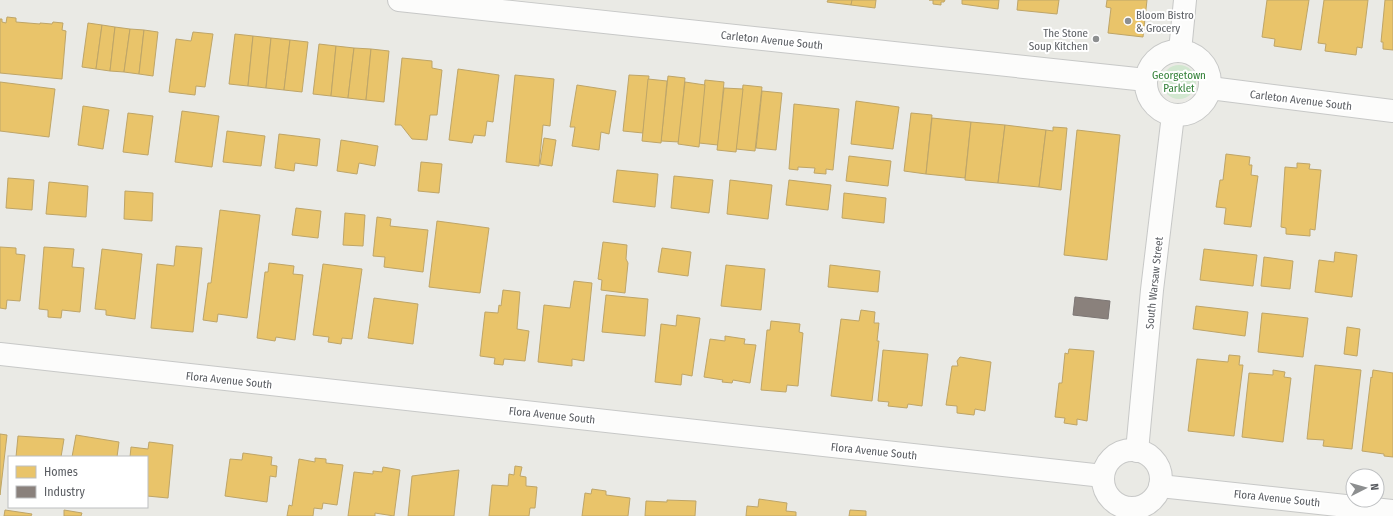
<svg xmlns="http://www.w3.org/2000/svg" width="1393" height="516" font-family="'Fira Sans Condensed',sans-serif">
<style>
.green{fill:#d2e7d0}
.homes{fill:#e9c46a;stroke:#bea568}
.industry{fill:#8a817c;stroke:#7c7674}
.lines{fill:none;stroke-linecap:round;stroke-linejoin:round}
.minor-casing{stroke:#c7c8c7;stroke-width:24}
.minor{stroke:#fcfcfb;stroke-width:22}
.poi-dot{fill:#8d8f90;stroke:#fff;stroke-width:1.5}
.labels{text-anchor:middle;stroke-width:4;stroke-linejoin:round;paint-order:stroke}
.poi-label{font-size:11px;fill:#5b5e63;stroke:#fff;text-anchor:start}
.street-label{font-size:11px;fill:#5b5e63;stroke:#fff}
.park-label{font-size:11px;fill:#338138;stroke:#fff}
</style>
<rect width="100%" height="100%" fill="#eaeae5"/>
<!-- green -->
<circle class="green" cx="1179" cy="82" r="17"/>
<!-- homes -->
<g class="homes">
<polygon points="828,0 852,0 851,5 827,2"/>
<polygon points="852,0 876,0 875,8 851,5"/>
<polygon points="929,0 945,0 944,2 941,2 941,5 933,4 933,0"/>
<polygon points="962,0 999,0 998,9 962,4"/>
<polygon points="1018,0 1059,0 1057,14 1017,10"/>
<polygon points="1107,0 1147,0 1143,37 1108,33 1111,8 1106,7"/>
<polygon points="1267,0 1309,0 1301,50 1274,46 1275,39 1262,37"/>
<polygon points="1324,0 1368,0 1362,48 1357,47 1356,55 1325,51 1326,44 1318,43"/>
<polygon points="1385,0 1393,0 1393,50 1383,49 1383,42 1381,42"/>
<polygon points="7,17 16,18 16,22 40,24 40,23 52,24 53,22 63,23 62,30 66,31 62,79 0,73 0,19 2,19 2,22 6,23"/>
<polygon points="88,23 102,25 96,69 82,67"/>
<polygon points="102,25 115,27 110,71 96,69"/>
<polygon points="115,27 130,29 124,72 110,71"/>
<polygon points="130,29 144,30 139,74 124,72"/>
<polygon points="144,30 158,32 153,76 139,74"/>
<polygon points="193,32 213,34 205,87 196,86 195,95 169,92 176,39 191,41"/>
<polygon points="235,34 253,36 248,86 229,84"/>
<polygon points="253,36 271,38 266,88 248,86"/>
<polygon points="271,38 290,40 284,90 266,88"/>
<polygon points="290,40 308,42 302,92 284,90"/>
<polygon points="319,44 336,46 331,96 313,94"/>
<polygon points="336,46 354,48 348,98 331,96"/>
<polygon points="354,48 371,49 366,100 348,98"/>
<polygon points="371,49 389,51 384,102 366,100"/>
<polygon points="402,58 432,61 432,68 442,70 437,115 430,115 427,140 412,139 401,125 395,125"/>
<polygon points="458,69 499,75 493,122 487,121 485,136 474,135 472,143 449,140"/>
<polygon points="515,75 554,79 550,126 543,125 539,166 506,162"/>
<polygon points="629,75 649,76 643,133 623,131"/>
<polygon points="668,76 685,78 679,142 661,141"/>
<polygon points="648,79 667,81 661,143 642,141"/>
<polygon points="705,80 724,82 718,145 699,143"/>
<polygon points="0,82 55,89 49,137 0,131"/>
<polygon points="685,82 705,85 699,147 678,144"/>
<polygon points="577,85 616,91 609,134 601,132 599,150 572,146 575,127 570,127"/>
<polygon points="743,85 762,87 755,151 736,149"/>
<polygon points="724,88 743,89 736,152 717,150"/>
<polygon points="762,91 782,93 776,150 756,148"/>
<polygon points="856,101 899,107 893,149 851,144"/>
<polygon points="794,104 839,109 833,170 826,169 826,174 814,173 815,168 798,167 798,170 789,169"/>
<polygon points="83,106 109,110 103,149 78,145"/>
<polygon points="182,111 219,116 212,167 175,162"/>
<polygon points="128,113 153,116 148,155 123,152"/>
<polygon points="911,113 932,115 926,174 904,171"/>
<polygon points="932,118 971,122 965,178 926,174"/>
<polygon points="971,122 1005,125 998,183 965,180"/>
<polygon points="1005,125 1046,130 1039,187 998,183"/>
<polygon points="1053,127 1067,128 1061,190 1039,187 1046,130 1053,131"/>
<polygon points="1077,130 1120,135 1107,260 1064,255"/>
<polygon points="227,131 265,136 261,166 223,162"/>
<polygon points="279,134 320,139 317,166 295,163 294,171 275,168"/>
<polygon points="544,138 556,140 552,166 540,164"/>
<polygon points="341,140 378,146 375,166 359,163 357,174 337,171"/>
<polygon points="1226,154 1250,157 1249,165 1252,165 1251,175 1258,176 1251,227 1224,224 1226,208 1216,207 1220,180 1223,180"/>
<polygon points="849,156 891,161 888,186 846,181"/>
<polygon points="421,162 442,164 439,193 418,191"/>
<polygon points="1297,163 1310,164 1309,169 1321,170 1315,230 1310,229 1310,236 1286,234 1286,228 1281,227 1285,167 1297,168"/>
<polygon points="617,170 658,174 655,207 613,202"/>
<polygon points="674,176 713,180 709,213 671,208"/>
<polygon points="8,178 34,180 32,210 6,208"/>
<polygon points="730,180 772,185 768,219 727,214"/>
<polygon points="789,180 831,185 828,210 786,205"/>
<polygon points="49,182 88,186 86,217 46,214"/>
<polygon points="125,191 153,193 152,221 124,219"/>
<polygon points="844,193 886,198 884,223 842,218"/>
<polygon points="296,208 321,211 318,238 292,235"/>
<polygon points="220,210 260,215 247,318 218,314 217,322 203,320 208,283 211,283"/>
<polygon points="345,213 365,215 363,246 343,245"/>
<polygon points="377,217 391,219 390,226 428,230 423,272 384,267 385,257 373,256"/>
<polygon points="437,221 489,228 480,293 429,287"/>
<polygon points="603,242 627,245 626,259 628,263 625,293 601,290 602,280 598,279"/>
<polygon points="176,246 202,248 193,332 151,328 157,264 174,266"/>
<polygon points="0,247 16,248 16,254 25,255 20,301 7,300 6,309 0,308"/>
<polygon points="44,247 74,249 72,267 84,268 80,312 62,310 61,318 48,317 48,310 39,309"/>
<polygon points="662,248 691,252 688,276 658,272"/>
<polygon points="102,249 142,254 135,319 106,315 106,310 95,309"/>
<polygon points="1204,249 1257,255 1253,286 1200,280"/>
<polygon points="1335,252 1357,255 1352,297 1315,292 1319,260 1334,262"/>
<polygon points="1264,257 1293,261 1290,289 1261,286"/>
<polygon points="269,263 294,266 293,274 303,275 295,340 276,337 275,341 257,338 265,272 268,272"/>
<polygon points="323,264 362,269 352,339 342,338 341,344 328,342 329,337 313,335"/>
<polygon points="726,265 765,269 761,310 721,306"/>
<polygon points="830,265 880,271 878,292 828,287"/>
<polygon points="574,281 592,283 584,361 572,359 572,366 538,362 544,305 570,308"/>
<polygon points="503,290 520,292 517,329 529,331 525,361 504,359 503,365 494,364 495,358 480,356 485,312 498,313 499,305 501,306"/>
<polygon points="606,295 648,299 645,336 602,332"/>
<polygon points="374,298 418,304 413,344 368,338"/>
<polygon points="1196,306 1248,312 1245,336 1193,329"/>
<polygon points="861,310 875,312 874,323 879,323 877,341 879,341 872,401 831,396 841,319 859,321"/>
<polygon points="1262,313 1308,318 1303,357 1258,352"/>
<polygon points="677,315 700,318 692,376 682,374 681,385 655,382 661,324 676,326"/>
<polygon points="771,321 800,324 799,332 803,333 798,386 787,385 786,392 761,390 767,330 770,330"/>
<polygon points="1347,327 1360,329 1357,356 1344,354"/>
<polygon points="725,336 745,339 744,344 756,345 750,383 733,380 732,383 722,382 723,380 704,377 710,339 725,341"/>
<polygon points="1069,349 1094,351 1087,421 1077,419 1077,425 1064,423 1065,418 1055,417 1059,383 1062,383 1065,353 1068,354"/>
<polygon points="883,350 928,354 922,406 908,404 907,408 888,406 889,402 878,401"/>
<polygon points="1229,355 1240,356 1239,365 1243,365 1234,436 1188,431 1197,359 1228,362"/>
<polygon points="960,357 991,362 985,411 975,409 974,415 957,413 957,406 946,405 952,366 958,366 957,361"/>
<polygon points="1315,365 1361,370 1352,449 1323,446 1324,440 1307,439"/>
<polygon points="1273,370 1285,372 1284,377 1291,378 1283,442 1242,437 1249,373 1273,375"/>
<polygon points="1373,370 1393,373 1393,457 1384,456 1384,454 1362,451 1371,377 1372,378"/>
<polygon points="0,434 7,435 0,495"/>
<polygon points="76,435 119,442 117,457 72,457"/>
<polygon points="18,436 64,439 61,457 16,457"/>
<polygon points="149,442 173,445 168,498 147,496 147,457 130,457 131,447 148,449"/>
<polygon points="243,453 272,457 271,465 277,466 276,477 270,476 267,502 225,496 230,459 242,460"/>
<polygon points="315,458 326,459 326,463 343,465 337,505 323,503 322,509 314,508 313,516 287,516 289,505 292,506 299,459 315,462"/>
<polygon points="515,466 522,467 520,476 526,477 526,486 537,487 535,508 530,508 529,516 489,516 492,485 508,486 509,474 514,475"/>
<polygon points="383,467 400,470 394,516 375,513 375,516 348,516 354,472 373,474 373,471 382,472"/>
<polygon points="459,470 454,516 408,516 412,476"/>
<polygon points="592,489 606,491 606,495 630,498 628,516 582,516 585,493 591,494"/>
<polygon points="759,499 787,503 786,511 796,512 796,516 746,516 747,506 758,507"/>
<polygon points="667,500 696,501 695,516 645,516 646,501 667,502"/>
<polygon points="5,510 32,514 31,516 4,516"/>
<polygon points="64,510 82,513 81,516 64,516"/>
<polygon points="850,510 866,511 866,516 849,516"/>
</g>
<!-- industry -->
<polygon class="industry" points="1075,297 1110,301 1108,319 1073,315"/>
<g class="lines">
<!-- minor casing -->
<g class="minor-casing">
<g id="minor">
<polyline points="399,0 1146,80"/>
<circle cx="1178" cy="83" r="32"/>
<polyline points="1180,51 1185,0"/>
<polyline points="1210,88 1393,111"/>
<polyline points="0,354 1103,476"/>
<circle cx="1132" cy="479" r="29"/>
<polyline points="1137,451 1152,290 1173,115"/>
<polyline points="1160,486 1393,511"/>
</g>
</g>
<!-- minor -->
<use href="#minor" class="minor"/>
</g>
<!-- markers -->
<g class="poi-dot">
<circle cx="1128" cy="21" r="4"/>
<circle cx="1096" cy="39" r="4"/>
</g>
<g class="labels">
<!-- poi labels -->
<g class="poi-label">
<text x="1136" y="19">Bloom Bistro<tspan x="1136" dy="13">&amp; Grocery</tspan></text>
<text x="1088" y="37" text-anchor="end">The Stone<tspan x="1088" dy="13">Soup Kitchen</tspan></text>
</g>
<!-- street labels -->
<g class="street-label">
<text transform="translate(772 40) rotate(6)" y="4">Carleton Avenue South</text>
<text transform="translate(1301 100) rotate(7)" y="4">Carleton Avenue South</text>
<text transform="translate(1154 283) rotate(-84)" y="4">South Warsaw Street</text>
<text transform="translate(229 380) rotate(6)" y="4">Flora Avenue South</text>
<text transform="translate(552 415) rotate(6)" y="4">Flora Avenue South</text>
<text transform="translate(874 451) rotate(6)" y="4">Flora Avenue South</text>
<text transform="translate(1277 498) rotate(6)" y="4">Flora Avenue South</text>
</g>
<!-- park labels -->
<g class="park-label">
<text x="1179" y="79">Georgetown<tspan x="1179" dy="13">Parklet</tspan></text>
</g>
</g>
<!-- legend -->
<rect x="8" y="456" width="140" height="52" fill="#ffffff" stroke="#bdbfc1"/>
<rect x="16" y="466" width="20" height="12" fill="#e9c46a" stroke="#bdbfc1"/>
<text x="44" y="476" font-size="12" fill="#5b5e63">Homes</text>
<rect x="16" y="486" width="20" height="12" fill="#8a817c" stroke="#bdbfc1"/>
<text x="44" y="496" font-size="12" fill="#5b5e63">Industry</text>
<!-- north arrow -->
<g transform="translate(1365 488) rotate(84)"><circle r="19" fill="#ffffff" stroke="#bdbfc1"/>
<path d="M0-3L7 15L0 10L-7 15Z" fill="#8d8f90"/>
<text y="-6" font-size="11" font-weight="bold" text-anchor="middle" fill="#5b5e63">N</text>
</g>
</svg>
